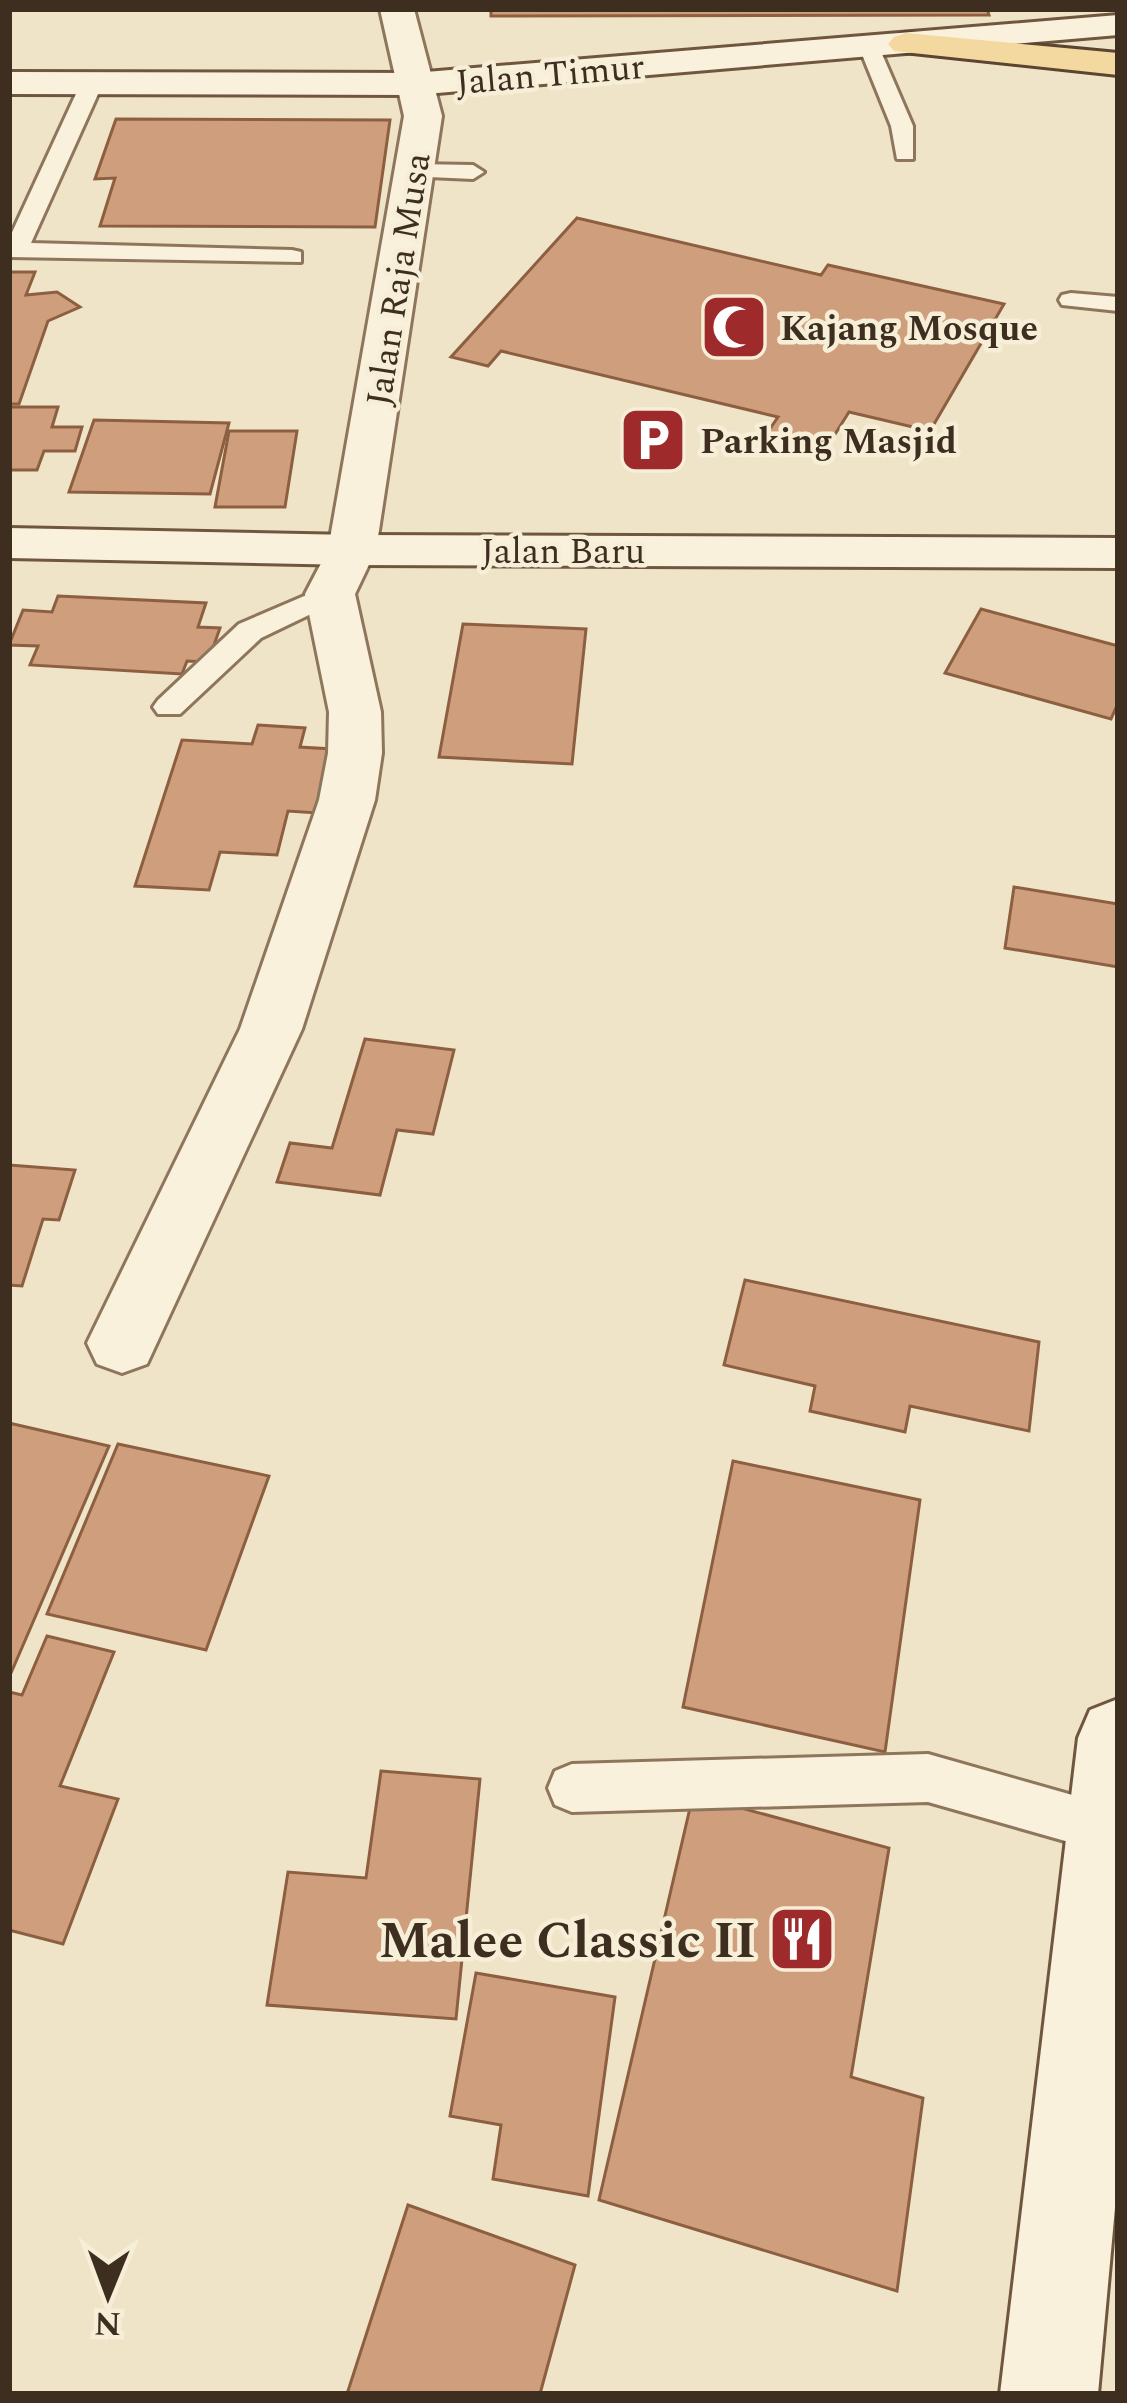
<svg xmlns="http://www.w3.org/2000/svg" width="1127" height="2403" font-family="Spectral,serif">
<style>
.building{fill:#cf9f7d;stroke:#8d5f41;stroke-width:3}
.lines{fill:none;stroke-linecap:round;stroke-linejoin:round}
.lane-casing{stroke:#8d765c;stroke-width:6}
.street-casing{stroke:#8d765c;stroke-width:6}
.secondary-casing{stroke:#6f573f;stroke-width:6}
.primary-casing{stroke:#5b4430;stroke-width:6}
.lane{fill:#faf1dc;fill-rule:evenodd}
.street{fill:#faf1dc;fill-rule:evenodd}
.secondary{fill:#faf1dc;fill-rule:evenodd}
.primary{fill:#f3d9a0;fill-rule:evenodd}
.labels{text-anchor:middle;stroke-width:9;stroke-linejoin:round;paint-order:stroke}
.far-street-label{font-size:36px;fill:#3d2e20;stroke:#f7eed8}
.far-poi-label{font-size:36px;font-weight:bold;fill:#3d2e20;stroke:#f7eed8;text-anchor:start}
.near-poi-label{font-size:51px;font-weight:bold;fill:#3d2e20;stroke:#f7eed8;text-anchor:end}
</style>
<rect width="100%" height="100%" fill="#f0e4c8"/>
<!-- building -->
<g class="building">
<polygon points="491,9 987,9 989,15 491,16"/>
<polygon points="116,119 390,120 375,227 100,226 115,178 95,179"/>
<polygon points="577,218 821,275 828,265 1004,304 930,431 849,412 827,447 767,433 778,417 501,351 488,366 451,357"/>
<polygon points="9,272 35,272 26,295 57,292 80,307 48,321 19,404 9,404"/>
<polygon points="9,407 58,407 52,427 82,427 75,451 44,451 37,470 9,470"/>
<polygon points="94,420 229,423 210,494 69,492"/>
<polygon points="229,431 297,431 285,507 215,507"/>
<polygon points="58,596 206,603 198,627 220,628 208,662 187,661 182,674 30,665 38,646 9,645 23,610 52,612"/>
<polygon points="981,609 1118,646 1118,703 1111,719 945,673"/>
<polygon points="463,624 586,629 572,764 439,757"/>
<polygon points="258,725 305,728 300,747 332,749 317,813 288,811 277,855 220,852 209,890 135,886 182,740 252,744"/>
<polygon points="1014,887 1118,904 1118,967 1005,948"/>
<polygon points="365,1039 454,1050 433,1134 397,1130 380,1195 277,1182 290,1143 332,1148"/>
<polygon points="9,1165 75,1170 59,1220 43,1219 22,1286 9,1285"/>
<polygon points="745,1280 1039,1342 1029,1431 910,1406 905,1432 810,1411 815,1386 724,1365"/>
<polygon points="9,1423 109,1446 11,1673 9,1673"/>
<polygon points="118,1444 269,1476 206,1650 47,1614"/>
<polygon points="733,1461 920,1500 885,1752 683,1707"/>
<polygon points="47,1636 114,1652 60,1786 118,1799 63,1944 9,1930 9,1692 22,1695"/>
<polygon points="381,1771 480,1779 456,2019 267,2005 288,1872 366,1878"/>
<polygon points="693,1795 889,1848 851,2077 923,2098 897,2291 599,2200"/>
<polygon points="476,1973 615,1997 588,2196 493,2179 501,2125 450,2116"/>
<polygon points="408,2205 575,2265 540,2394 347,2394"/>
</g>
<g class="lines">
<!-- lane casing -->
<g class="lane-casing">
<g id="lane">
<polygon points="869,41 879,47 913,126 913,159 897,159 891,126 859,47"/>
<polygon points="92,77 103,83 31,243 292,250 301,252 301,262 9,257 9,239 81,83"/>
<polygon points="414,164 473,165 484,172 473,179 406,176 403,171"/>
<polygon points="1071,293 1118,297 1118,311 1062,305 1059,300 1062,295"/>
<polygon points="330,585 340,588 345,594 340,600 261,638 180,714 158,714 153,707 158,700 239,624"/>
<polygon points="928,1754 1118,1808 1118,1856 928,1802 572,1812 555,1805 548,1788 555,1771 572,1764"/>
</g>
</g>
<!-- street casing -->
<g class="street-casing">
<polygon id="street" points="380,9 414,9 442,116 376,550 355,594 381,712 382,753 375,800 302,1029 147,1364 122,1373 97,1364 87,1343 240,1029 319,800 328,753 329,712 305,594 328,550 404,116"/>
</g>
<!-- secondary casing -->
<g class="secondary-casing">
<g id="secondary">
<polygon points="1118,15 1118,35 414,95 9,94 9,72 414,73"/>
<polygon points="9,528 352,535 1118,538 1118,568 352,565 9,558"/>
<polygon points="1118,1699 1118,2175 1098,2394 1000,2394 1078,1738 1090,1710"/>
</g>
</g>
<!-- primary casing -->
<g class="primary-casing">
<polygon id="primary" points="906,33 1118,53 1118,75 894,51 888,44 894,37"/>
</g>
<!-- lane -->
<use href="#lane" class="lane"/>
<!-- street -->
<use href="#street" class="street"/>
<!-- secondary -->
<use href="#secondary" class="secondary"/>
<!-- primary -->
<use href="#primary" class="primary"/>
</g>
<!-- icons -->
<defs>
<g id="mosque-square" transform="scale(3.45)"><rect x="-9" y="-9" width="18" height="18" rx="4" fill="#9e2a2b" stroke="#f7eed8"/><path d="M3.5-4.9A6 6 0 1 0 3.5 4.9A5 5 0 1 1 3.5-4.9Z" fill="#fff"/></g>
<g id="parking-square" transform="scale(3.45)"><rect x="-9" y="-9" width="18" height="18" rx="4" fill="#9e2a2b" stroke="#f7eed8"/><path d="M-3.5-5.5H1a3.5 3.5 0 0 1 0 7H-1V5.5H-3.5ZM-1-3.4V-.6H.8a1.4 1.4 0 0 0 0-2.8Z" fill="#fff"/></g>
<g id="restaurant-square" transform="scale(3.45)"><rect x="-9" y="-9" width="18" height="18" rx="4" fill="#9e2a2b" stroke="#f7eed8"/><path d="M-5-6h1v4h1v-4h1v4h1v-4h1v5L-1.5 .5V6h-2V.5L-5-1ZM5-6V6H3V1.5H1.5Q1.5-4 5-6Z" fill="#fff"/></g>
</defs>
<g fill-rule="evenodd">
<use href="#mosque-square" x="734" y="327"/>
<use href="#parking-square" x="653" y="440"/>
<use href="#restaurant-square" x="802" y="1939"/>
</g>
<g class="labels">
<!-- far-street labels -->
<g class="far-street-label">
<text transform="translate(550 73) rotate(-5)" y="13">Jalan Timur</text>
<text transform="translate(397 279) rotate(-81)" y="13">Jalan Raja Musa</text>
<text x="563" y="563">Jalan Baru</text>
</g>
<!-- far-poi labels -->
<g class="far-poi-label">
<text x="780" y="340">Kajang Mosque</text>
<text x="700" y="453">Parking Masjid</text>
</g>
<!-- near-poi labels -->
<g class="near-poi-label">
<text x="756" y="1957">Malee Classic II</text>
</g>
</g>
<!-- border -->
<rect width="1127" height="2403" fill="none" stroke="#3d2e20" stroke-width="24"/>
<!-- north arrow -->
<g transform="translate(108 2295) rotate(181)" stroke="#f7eed8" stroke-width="9" paint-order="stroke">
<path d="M0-9L21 45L0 30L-21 45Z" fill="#3d2e20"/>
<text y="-18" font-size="33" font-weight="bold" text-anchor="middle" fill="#3d2e20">N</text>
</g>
</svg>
